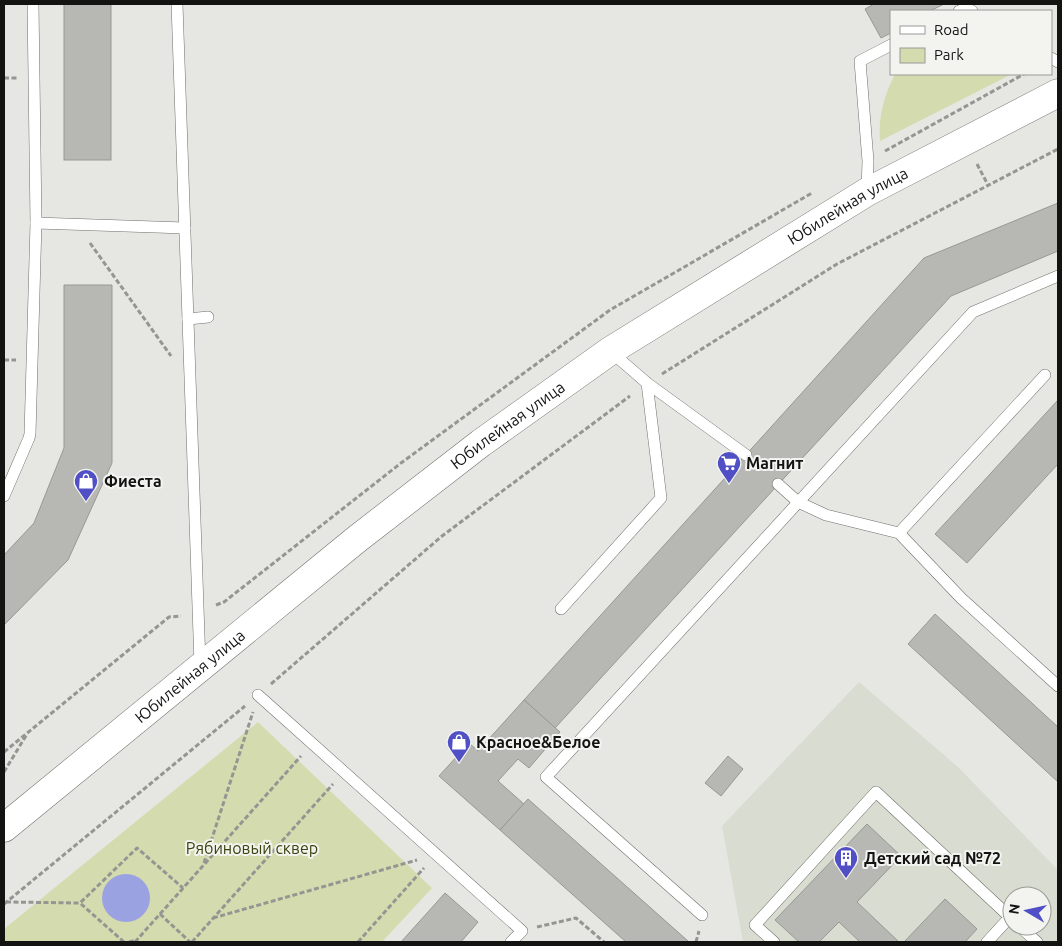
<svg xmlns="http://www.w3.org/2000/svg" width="1062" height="946" font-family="Ubuntu,sans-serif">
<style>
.built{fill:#d9dcd0;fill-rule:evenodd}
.green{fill:#d4dcaf}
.water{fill:#9aa2e1}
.building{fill:#b7b8b3;stroke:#979894}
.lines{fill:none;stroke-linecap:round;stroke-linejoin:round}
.lane-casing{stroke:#6f6f6b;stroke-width:12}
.primary-casing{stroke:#6f6f6b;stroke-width:29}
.path{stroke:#959692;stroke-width:3;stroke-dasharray:5 2.5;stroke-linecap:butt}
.lane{stroke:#fff;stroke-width:11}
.primary{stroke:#fff;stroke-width:28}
.labels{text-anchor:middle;stroke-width:4;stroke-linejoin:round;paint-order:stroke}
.street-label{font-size:16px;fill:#131312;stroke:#f3f4f0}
.poi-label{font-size:16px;font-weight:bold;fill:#131312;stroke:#f3f4f0;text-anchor:start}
.park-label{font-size:16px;fill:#3b420d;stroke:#f3f4f0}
</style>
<rect width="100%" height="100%" fill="#e6e7e2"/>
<!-- built -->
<path class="built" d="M859 682 958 767 1058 870V942H743L722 826ZM1012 896H1042V926H1012Z"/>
<!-- green -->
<g class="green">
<path d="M895 74H1012L880 141C878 116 884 96 895 74Z"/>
<polygon points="258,722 432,888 382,942 4,942 4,929"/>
</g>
<!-- water -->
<circle class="water" cx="126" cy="898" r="24"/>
<!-- building -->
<g class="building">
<rect x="64" y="4" width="47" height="156"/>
<polygon points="874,4 944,4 930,11 891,11 891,33 881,38 865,9"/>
<polygon points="1058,203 1058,251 951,296 555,728 524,700 924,258"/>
<polygon points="64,285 112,285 112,463 68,560 4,625 4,555 34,523 64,448"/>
<polygon points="1058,400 1058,464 967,563 935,534"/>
<polygon points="935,614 1058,727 1058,782 908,644"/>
<polygon points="524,700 560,732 529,768 518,759 498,781 524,804 500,830 439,776 469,743 478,751"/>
<polygon points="728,756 743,769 721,796 705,783"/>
<polygon points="528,799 688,941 688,942 626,942 500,830"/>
<polygon points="867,824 901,856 857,902 899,942 860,942 839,922 819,942 799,942 775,920"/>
<polygon points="445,893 478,922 461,942 401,942"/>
<polygon points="945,899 977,929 965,942 904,942"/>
</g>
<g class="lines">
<!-- lane casing -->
<g class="lane-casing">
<g id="lane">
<polyline points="177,4 200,664"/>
<polyline points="959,11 966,8 972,11"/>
<polyline points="1051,58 1058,62"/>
<polyline points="867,191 868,161 860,61 891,45"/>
<polyline points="36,223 185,228"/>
<polyline points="188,319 208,317"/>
<polyline points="610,351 647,383 746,455"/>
<polyline points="778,484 798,502 826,515 899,533 961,598 1058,686"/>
<polyline points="4,496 29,438 30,434 36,223 33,4"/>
<polyline points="899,533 1045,375"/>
<polyline points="561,609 661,498 647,383"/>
<polyline points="258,695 522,931 511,942"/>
<polyline points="702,915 546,777 973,312 1058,276"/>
<polyline points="1019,926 1037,942"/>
<polyline points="774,942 755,925 876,792 1012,919"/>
<polyline points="987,942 1010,917"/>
</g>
</g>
<!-- primary casing -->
<g class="primary-casing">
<g id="primary">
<path id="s1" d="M4 828 357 539 481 443 610 351 867 192 1058 93"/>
</g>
</g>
<!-- path -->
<g class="path">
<polyline points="4,78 18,78"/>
<polyline points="885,151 1024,74"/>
<polyline points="977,164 988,185"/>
<polyline points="90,243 171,356"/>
<polyline points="4,360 16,360"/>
<polyline points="662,374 837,264 1058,149"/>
<polyline points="216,605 224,602 401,463 610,310 812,193"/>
<polyline points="271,684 442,536 630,396"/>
<polyline points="4,752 169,617 181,616"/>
<polyline points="4,772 27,734"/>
<polyline points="204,863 253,712"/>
<polyline points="6,902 80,903"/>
<polyline points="4,904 245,706"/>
<polyline points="160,914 190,942"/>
<polyline points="213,918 417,860"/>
<polyline points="537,927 576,918 604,942"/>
<polyline points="124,942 80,903 137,848 183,888"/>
<polyline points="129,942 136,940"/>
<polyline points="135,942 301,756"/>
<polyline points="192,942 333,784"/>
<polyline points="358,942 424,868"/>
<polyline points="696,942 699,931"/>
</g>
<!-- lane -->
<use href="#lane" class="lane"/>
<!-- primary -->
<use href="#primary" class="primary"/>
</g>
<!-- icons -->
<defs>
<g id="supermarket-pin" transform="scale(1.25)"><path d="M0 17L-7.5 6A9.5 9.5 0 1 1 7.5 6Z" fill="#504fc6" stroke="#f3f4f0"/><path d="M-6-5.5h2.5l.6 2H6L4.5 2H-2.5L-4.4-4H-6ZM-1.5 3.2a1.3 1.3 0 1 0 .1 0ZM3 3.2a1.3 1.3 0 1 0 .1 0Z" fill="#fff"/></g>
<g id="shop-pin" transform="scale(1.25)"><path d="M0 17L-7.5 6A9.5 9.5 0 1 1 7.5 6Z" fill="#504fc6" stroke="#f3f4f0"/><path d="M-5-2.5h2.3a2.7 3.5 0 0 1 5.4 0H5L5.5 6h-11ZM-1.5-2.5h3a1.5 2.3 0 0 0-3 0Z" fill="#fff"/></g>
<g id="building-pin" transform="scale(1.25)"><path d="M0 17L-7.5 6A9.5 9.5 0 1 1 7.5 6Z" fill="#504fc6" stroke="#f3f4f0"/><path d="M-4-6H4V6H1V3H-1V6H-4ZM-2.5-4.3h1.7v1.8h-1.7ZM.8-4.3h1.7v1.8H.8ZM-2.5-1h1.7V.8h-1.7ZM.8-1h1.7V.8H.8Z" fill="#fff"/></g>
</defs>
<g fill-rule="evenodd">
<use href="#supermarket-pin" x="729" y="463"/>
<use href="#shop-pin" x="86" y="481"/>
<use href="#shop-pin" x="459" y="742"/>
<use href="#building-pin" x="846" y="858"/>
</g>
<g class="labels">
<!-- street labels -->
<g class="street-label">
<text dy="6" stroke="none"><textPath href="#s1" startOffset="1050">Юбилейная улица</textPath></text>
<text dy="6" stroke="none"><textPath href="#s1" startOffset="645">Юбилейная улица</textPath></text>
<text dy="6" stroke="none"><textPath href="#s1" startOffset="240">Юбилейная улица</textPath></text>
</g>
<!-- poi labels -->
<g class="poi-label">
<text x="746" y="469">Магнит</text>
<text x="104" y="487">Фиеста</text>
<text x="476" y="748">Красное&amp;Белое</text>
<text x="864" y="864">Детский сад №72</text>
</g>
<!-- park labels -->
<g class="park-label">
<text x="252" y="854">Рябиновый сквер</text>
</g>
</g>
<!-- border -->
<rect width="1062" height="946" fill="none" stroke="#131312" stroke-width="10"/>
<!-- legend -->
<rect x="890" y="10" width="162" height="65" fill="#f3f4f0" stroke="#999a97"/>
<rect x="900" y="26" width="25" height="8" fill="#ffffff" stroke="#999a97"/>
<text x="934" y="35" font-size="15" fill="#131312">Road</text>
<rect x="900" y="48" width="25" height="15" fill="#d4dcaf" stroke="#999a97"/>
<text x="934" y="60" font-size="15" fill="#131312">Park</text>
<!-- north arrow -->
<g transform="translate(1027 911) rotate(279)"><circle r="24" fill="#f3f4f0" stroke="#999a97"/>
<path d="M0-4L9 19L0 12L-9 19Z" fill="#504fc6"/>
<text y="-8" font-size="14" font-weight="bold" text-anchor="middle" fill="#131312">N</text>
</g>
</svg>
